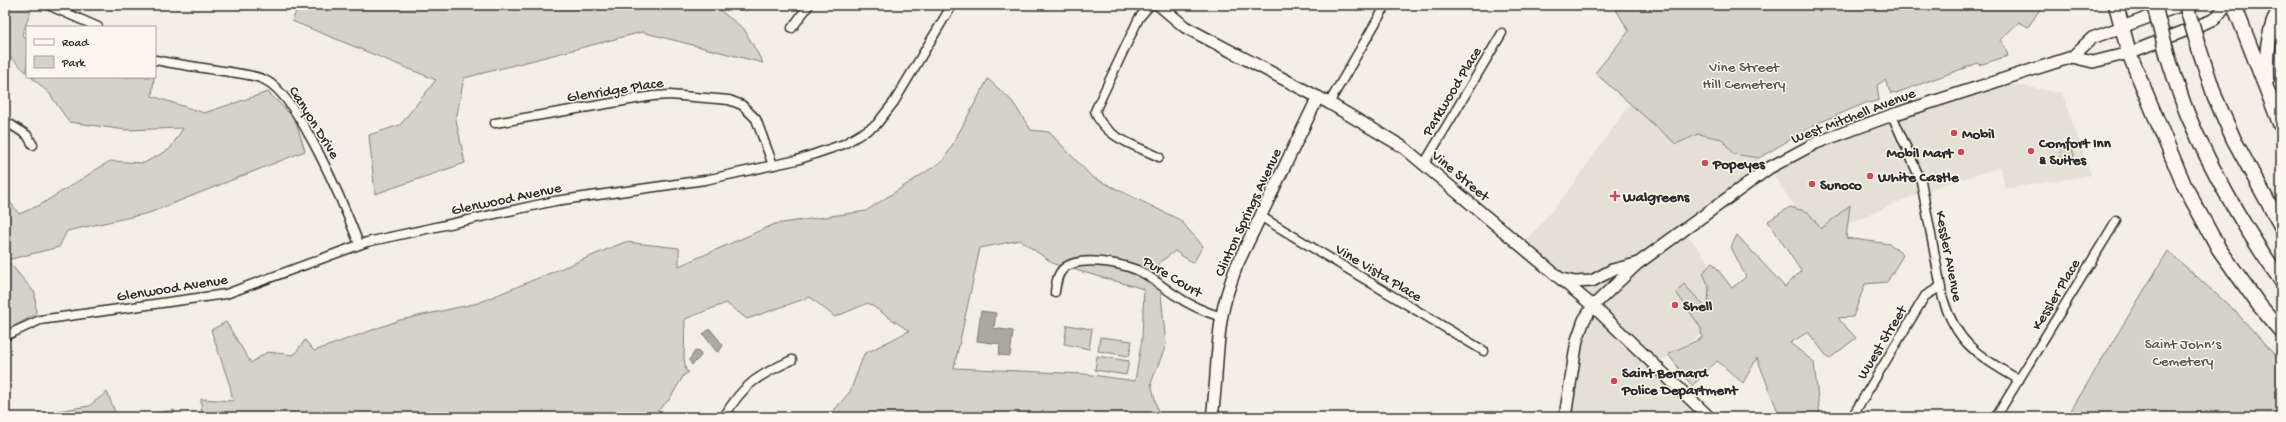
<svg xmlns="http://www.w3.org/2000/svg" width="2286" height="422" font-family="'Gochi Hand',sans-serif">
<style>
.built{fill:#e4e0d6}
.green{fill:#d5d2c9;stroke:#807e7a;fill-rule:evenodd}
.water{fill:#aca9a2;stroke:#787772}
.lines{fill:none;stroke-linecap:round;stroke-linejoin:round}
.street-casing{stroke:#2b2b2b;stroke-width:11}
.secondary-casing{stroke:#2b2b2b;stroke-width:14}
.highway-casing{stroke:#2b2b2b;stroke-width:17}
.street{stroke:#fbf7ec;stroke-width:8}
.secondary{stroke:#fbf7ec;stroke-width:11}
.highway{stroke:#fbf7ec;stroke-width:14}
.highway-bridge-casing{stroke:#2b2b2b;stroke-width:17;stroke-linecap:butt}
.highway-bridge{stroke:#fbf7ec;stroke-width:14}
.poi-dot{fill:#d1495b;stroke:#fbf7ec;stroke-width:1.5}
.labels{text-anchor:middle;stroke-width:3;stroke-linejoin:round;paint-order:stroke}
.park-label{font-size:15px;fill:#565552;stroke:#fbf7ec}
.street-label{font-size:15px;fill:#2b2b2b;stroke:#fbf7ec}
.poi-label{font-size:15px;font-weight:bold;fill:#2b2b2b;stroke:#fbf7ec;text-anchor:start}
</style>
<rect width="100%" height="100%" fill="#f3efe4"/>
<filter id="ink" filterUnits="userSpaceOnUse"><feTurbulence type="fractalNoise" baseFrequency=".025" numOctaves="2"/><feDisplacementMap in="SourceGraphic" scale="8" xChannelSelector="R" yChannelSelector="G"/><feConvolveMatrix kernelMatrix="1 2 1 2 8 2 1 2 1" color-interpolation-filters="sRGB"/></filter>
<g filter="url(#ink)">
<!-- built -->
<g class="built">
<polygon points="1993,81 2062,93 2091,175 2005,189 2001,167 1924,191 1815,238 1769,168 1827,138"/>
<polygon points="1630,104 1676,144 1698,134 1722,139 1734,154 1759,158 1751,182 1684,230 1727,287 1705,332 1655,365 1709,417 1565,417 1571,371 1593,306 1522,246 1566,194"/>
</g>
<!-- green -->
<g class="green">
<polygon points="5,5 25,5 31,11 22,35 27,40 27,73 5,52"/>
<polygon points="299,5 713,5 744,29 763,63 642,32 464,78 456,120 465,163 375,194 369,135 400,125 436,80 292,21"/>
<polygon points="1613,5 2043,5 2028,27 2019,22 2000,40 2005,47 2008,56 1979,65 1978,63 1896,93 1892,92 1891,94 1885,80 1877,85 1879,100 1869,103 1868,102 1816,124 1759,158 1733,154 1722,139 1698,134 1676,144 1595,73 1629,31"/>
<polygon points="31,77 154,77 152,96 204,113 268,92 295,119 305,151 149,213 67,231 59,247 7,260 35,293 36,314 9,329 5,325 5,195 19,214 40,205 110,161 144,163 170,149 183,128 126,130 69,122 49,93"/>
<path d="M988 79 1012 101 1031 130 1049 132 1092 177 1180 220 1203 246 1193 263 1175 251 1158 264 1166 345 1151 383 1159 416 1162 417H828L850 392 864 354 909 331 868 303 835 317 810 297 747 319 726 303 685 319 684 358 686 371 689 372 684 375 669 400 655 413V417H202L201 399 233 401 230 386 211 330 226 322 251 363 267 352 294 355 305 340 314 351 400 320 478 303 625 242 679 248V266L775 224 866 211 944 160ZM1020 240 1054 264 1144 289 1142 339 1135 381 1085 374 954 368 980 248Z"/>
<polygon points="2061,146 2071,147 2074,154 2073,160 2060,158"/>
<polygon points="1850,205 1846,238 1890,244 1903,255 1887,282 1865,284 1853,317 1838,318 1856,338 1829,359 1808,332 1790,343 1814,362 1820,417 1780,417 1757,358 1743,383 1717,361 1692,386 1668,354 1702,338 1701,328 1676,292 1684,284 1708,310 1709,287 1703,273 1712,262 1732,288 1746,277 1731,247 1737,235 1785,287 1801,271 1768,221 1790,207 1808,212 1821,229"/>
<polygon points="2168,251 2235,311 2281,362 2281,417 2067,417"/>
<polygon points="1067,325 1092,329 1089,349 1064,344"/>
<polygon points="1100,337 1132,341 1129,356 1098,351"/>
<polygon points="1097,356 1129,361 1126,375 1095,370"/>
<polygon points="107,392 117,417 56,417 58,411 89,406"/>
<polygon points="174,410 175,417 157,417 157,413"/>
</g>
<!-- water -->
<g class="water">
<polygon points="981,311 996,313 994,328 1013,331 1010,356 999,355 1000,344 977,341"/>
<polygon points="710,329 723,345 719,352 716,351 703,334"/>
<polygon points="695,351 700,352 701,356 692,365 689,360"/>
</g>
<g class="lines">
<!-- street casing -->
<g class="street-casing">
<g id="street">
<polyline points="48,5 98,27"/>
<path d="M1150 5 1139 18 1095 111C1103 137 1137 146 1159 157"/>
<polyline points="792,28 809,5"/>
<path d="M155 60C180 65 205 68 230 72 242 74 254 75 265 80 299 96 345 208 359 244"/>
<polyline points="1329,103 1386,5"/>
<path d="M1892 115 1921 181 1943 299C1958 346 1980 356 2019 380"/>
<polyline points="5,121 27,135 33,145"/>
<polyline points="495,123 653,96 670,95 729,100 742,105 756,119 773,165"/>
<polyline points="1424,164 1502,33"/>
<polyline points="1260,216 1484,351"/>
<path d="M1055 292C1056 284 1057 275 1063 269 1078 255 1119 263 1137 270 1151 276 1162 287 1175 295 1189 305 1205 312 1222 317"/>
<polyline points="5,336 40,320 226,294 367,242 555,201 705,180 797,160 844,144 876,125 894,102 952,5"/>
<path d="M724 417C743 384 759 375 792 360"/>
<polyline points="1852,417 1925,296 1940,287"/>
<polyline points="1996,417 2116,221"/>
</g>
</g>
<!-- secondary casing -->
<g class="secondary-casing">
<g id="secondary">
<polyline points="1159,5 1185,27 1329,103 1403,147 1593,306 1709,417"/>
<polyline points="2072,57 2093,62 2129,53 2215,19 2226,5"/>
<polyline points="1562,279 1575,282 1592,281 1612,270 1636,264"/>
<path d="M1212 417C1217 383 1216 348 1222 315 1225 298 1231 281 1237 265L1318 97"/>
<polyline points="1565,417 1577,340 1584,320 1593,306 1637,264 1769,168 1816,143 1892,115 2072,57 2092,38 2182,5"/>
</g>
</g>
<!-- highway casing -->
<g class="highway-casing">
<g id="highway">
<polyline points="2116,5 2129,53 2184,185 2219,249 2259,305 2281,331"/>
<polyline points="2234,5 2281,126"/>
<polyline points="2198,45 2215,97 2234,140 2281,226"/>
<path d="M2168 57C2175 78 2181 100 2190 120 2215 177 2245 230 2281 280"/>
<path d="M2267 79C2266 53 2268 30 2281 6"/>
</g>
</g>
<!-- street -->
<use href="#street" class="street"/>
<!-- secondary -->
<use href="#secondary" class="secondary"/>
<!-- highway -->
<use href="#highway" class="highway"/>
<!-- highway-bridge casing -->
<g class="highway-bridge-casing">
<g id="highway-bridge">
<polyline points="2154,5 2168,57"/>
<polyline points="2186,5 2198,45"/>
</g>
</g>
<!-- highway-bridge -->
<use href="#highway-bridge" class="highway-bridge"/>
</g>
</g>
<!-- markers -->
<g class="poi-dot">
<circle cx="1954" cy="133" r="4"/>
<circle cx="2031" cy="151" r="4"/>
<circle cx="1961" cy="152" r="4"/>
<circle cx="1705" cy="163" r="4"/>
<circle cx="1870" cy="176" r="4"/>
<circle cx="1812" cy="184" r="4"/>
<path d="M1613 190h4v4h4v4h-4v4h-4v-4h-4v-4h4z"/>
<circle cx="1675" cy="305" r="4"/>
<circle cx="1614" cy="381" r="4"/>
</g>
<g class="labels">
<!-- park labels -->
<g class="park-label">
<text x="1744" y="71">Vine Street<tspan x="1744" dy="17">Hill Cemetery</tspan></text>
<text x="2183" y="348">Saint John’s<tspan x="2183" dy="17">Cemetery</tspan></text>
</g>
<!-- street labels -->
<g class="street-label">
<text transform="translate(615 89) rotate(-9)" y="5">Glenridge Place</text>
<text transform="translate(1451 91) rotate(-59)" y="5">Parkwood Place</text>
<text transform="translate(1853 115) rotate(-21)" y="5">West Mitchell Avenue</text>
<text transform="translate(315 122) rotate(58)" y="5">Canyon Drive</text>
<text transform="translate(1461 175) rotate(40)" y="5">Vine Street</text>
<text transform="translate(506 198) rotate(-12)" y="5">Glenwood Avenue</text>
<text transform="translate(1247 212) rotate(-65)" y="5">Clinton Springs Avenue</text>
<text transform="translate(1950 256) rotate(79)" y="5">Kessler Avenue</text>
<text transform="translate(1379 272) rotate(31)" y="5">Vine Vista Place</text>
<text transform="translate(1173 276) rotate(31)" y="5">Pure Court</text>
<text transform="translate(172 287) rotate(-9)" y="5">Glenwood Avenue</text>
<text transform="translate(2055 294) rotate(-59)" y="5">Kessler Place</text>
<text transform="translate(1881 342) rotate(-59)" y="5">Wuest Street</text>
</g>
<!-- poi labels -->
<g class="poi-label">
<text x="1962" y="138">Mobil</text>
<text x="2039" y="147">Comfort Inn<tspan x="2039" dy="17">&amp; Suites</tspan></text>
<text x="1953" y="157" text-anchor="end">Mobil Mart</text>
<text x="1713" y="168">Popeyes</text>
<text x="1878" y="181">White Castle</text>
<text x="1820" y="189">Sunoco</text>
<text x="1623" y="201">Walgreens</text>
<text x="1683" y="310">Shell</text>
<text x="1622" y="377">Saint Bernard<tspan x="1622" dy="17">Police Department</tspan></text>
</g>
</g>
<!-- margin -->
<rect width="2286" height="422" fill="none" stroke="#fbf7ec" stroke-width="20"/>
<rect x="10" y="10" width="2266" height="402" fill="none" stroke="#2b2b2b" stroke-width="1.5" filter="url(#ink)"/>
<!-- legend -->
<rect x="26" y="26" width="130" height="52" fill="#fbf7ec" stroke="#a8a59f"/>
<rect x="34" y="39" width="20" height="6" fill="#fbf7ec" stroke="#a8a59f"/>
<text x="62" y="46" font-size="12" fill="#2b2b2b">Road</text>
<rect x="34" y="56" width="20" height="12" fill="#d5d2c9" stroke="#a8a59f"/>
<text x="62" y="66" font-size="12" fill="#2b2b2b">Park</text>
</svg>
